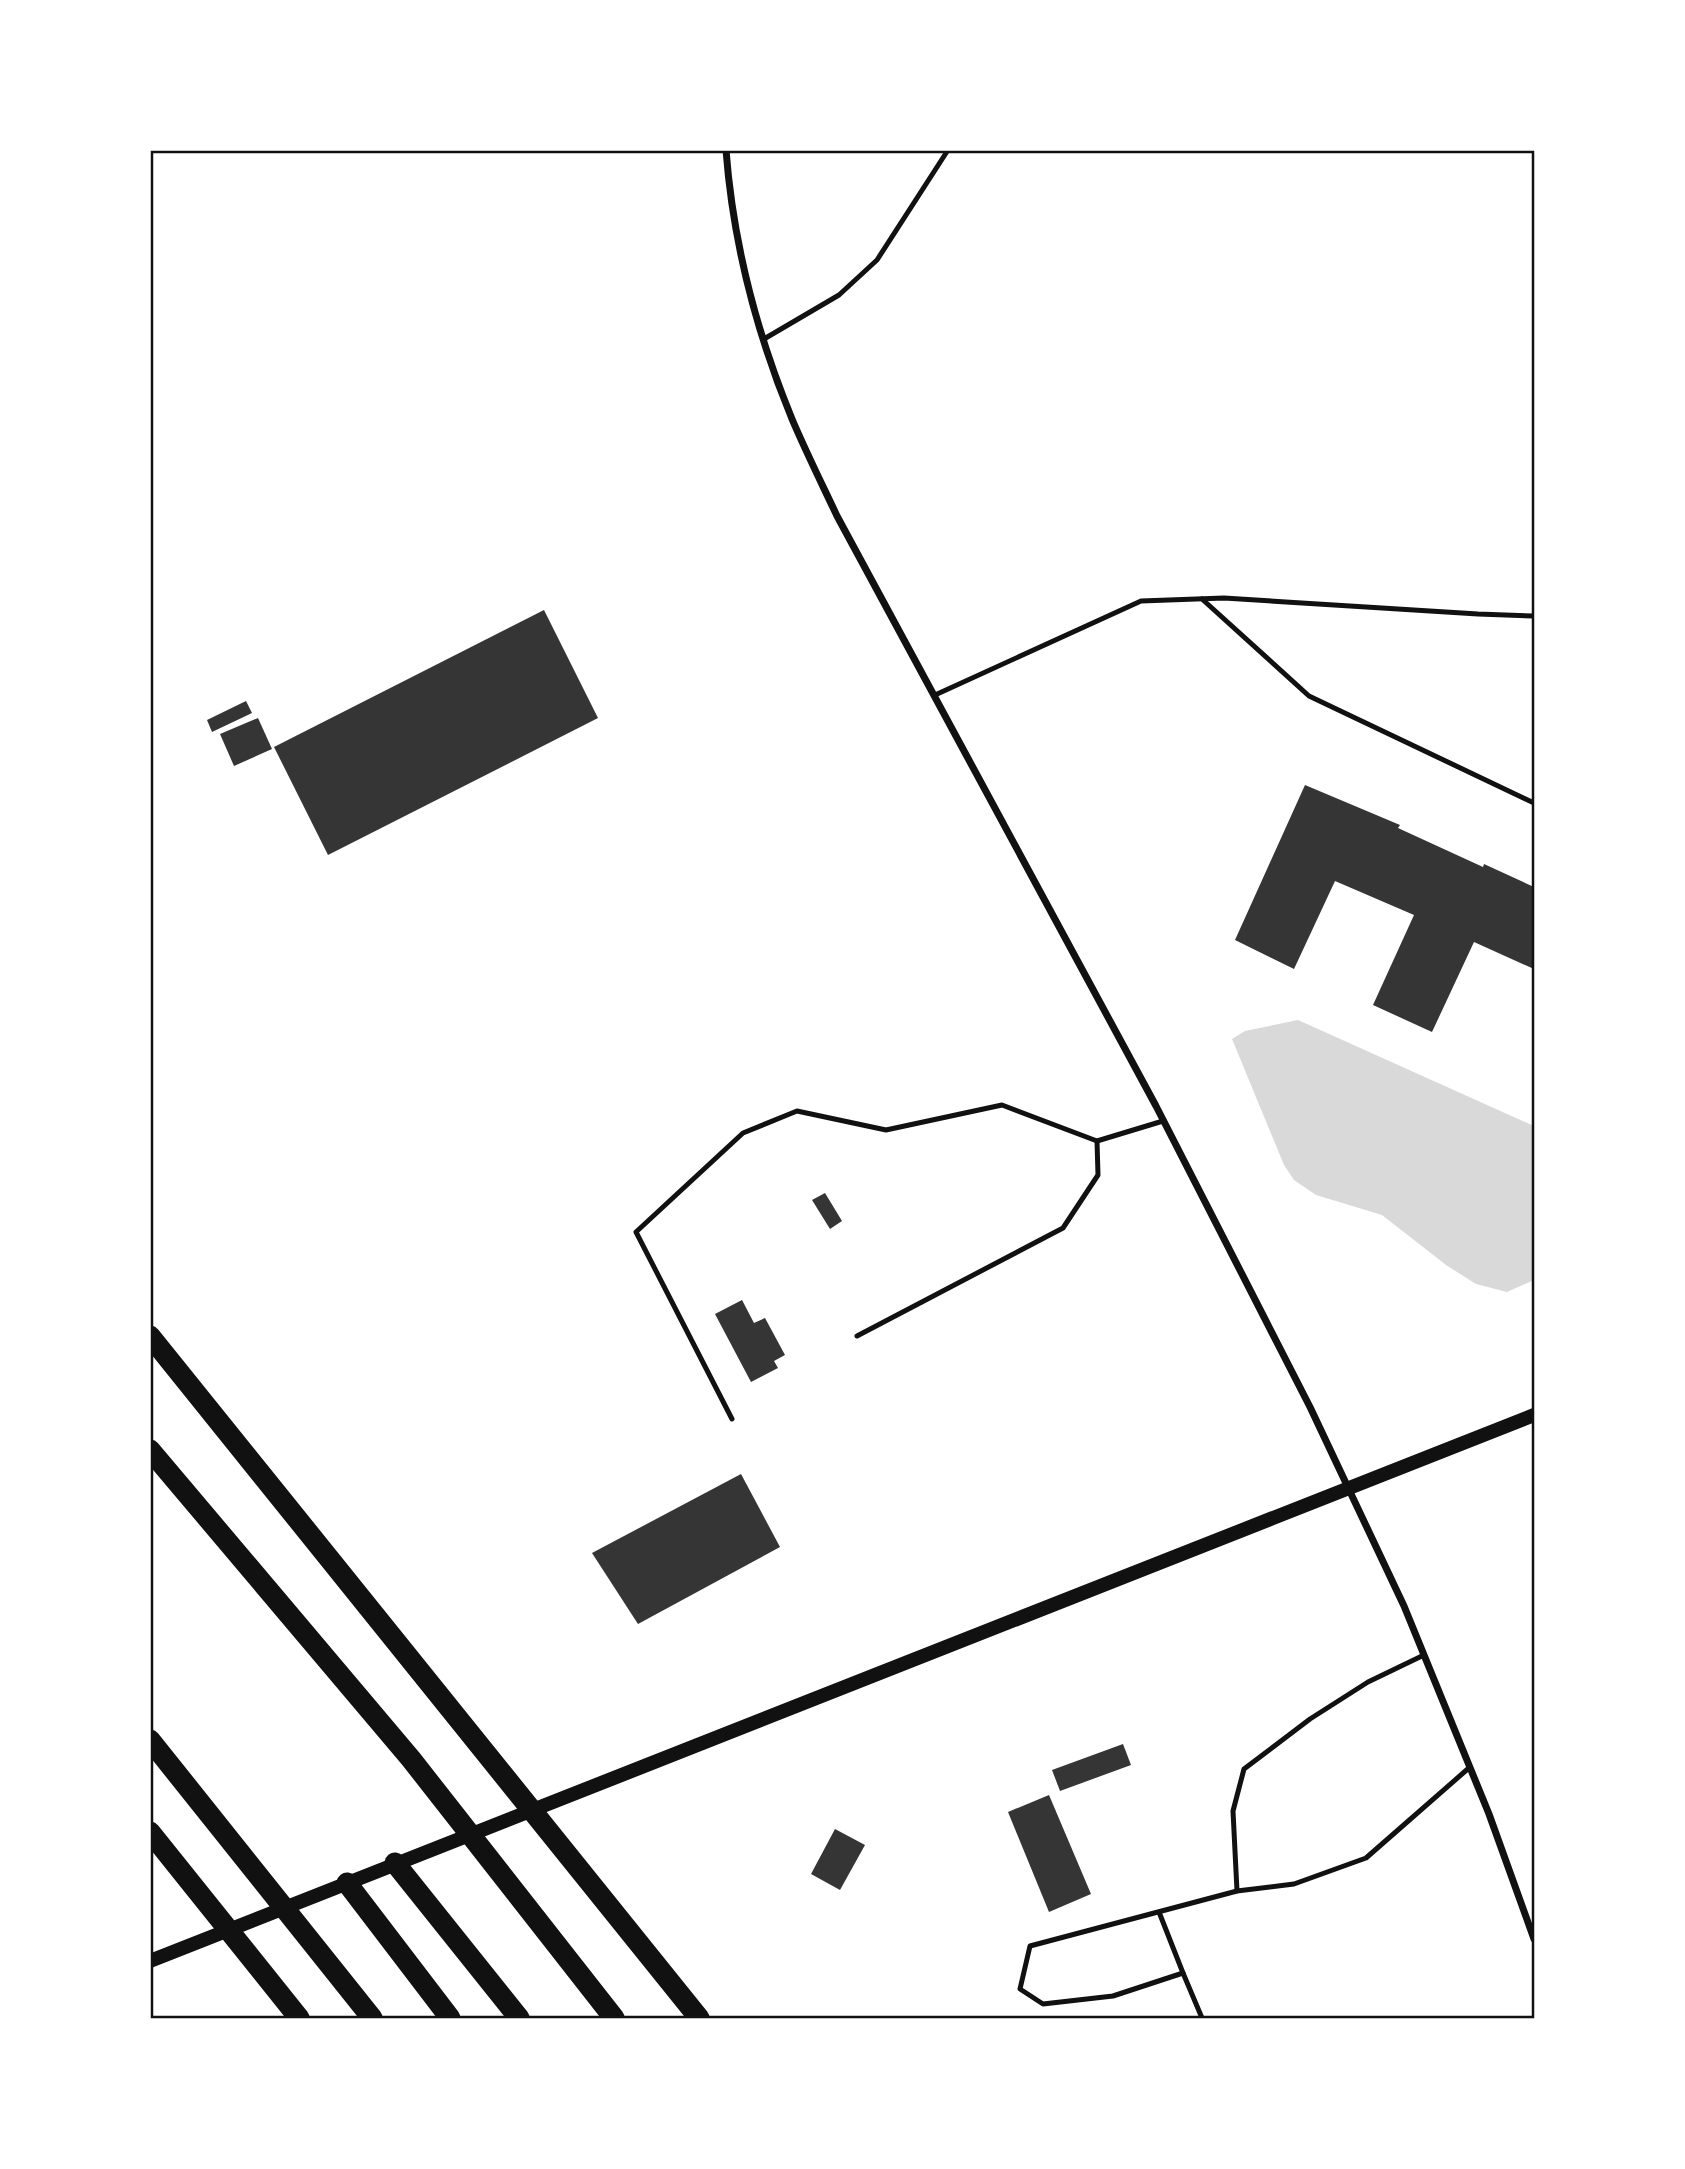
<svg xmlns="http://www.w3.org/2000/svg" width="1685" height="2169" font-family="Lato,sans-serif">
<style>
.water{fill:#d9d9d9}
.building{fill:#353535}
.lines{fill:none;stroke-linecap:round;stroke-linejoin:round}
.service{stroke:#111;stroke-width:5}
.minor{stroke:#111;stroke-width:7}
.secondary{stroke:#111;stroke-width:14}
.motorway{stroke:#111;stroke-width:21}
.neatline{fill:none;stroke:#111;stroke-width:2.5}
</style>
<rect width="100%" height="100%" fill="#fff"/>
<!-- water -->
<polygon class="water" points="1298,1020 1534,1126 1534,1280 1507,1292 1476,1284 1446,1265 1382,1215 1316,1195 1294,1180 1284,1165 1232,1039 1245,1031"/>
<!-- building -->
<g class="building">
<polygon points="544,610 598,718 328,855 274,747"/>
<polygon points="246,701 252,713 212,732 207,720"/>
<polygon points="258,718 272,749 234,766 220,734"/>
<polygon points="1305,785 1400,825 1398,828 1483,867 1484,864 1534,887 1534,969 1474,942 1432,1032 1373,1005 1414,915 1335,881 1294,969 1235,940"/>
<polygon points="825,1193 842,1221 830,1229 812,1200"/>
<polygon points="742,1300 754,1323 765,1318 785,1355 774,1361 778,1368 751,1382 715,1314"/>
<polygon points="741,1474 780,1547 638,1624 592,1553"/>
<polygon points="1123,1744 1131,1765 1060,1791 1052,1770"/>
<polygon points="1049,1795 1091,1894 1049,1912 1008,1812"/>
<polygon points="835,1829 865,1845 840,1890 811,1874"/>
</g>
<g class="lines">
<!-- service -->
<g class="service">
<polyline points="764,339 839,295 877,260 948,150"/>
<polyline points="1202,599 1309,696 1534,803"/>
<polyline points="935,695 1141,601 1224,598 1478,614 1534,616"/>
<polyline points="857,1336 1063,1228 1098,1175 1097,1141"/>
<polyline points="732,1419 636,1232 743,1133 797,1111 886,1130 1002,1105 1097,1141 1163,1121"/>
<polyline points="1237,1891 1233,1811 1244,1769 1310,1719 1368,1682 1424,1655"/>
<polyline points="1159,1912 1183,1973"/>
<polyline points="1202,2018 1183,1973 1113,1996 1043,2004 1020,1989 1030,1946 1237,1891 1294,1884 1366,1858 1470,1767"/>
</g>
<!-- minor -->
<path class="minor" d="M726 150C733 242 757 334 792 419 806 452 822 484 837 516L1156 1106 1310 1407 1404 1606 1489 1814 1534 1939"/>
<!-- secondary -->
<polyline class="secondary" points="150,1961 1534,1415"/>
<!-- motorway -->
<g class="motorway">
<polyline points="150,1336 699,2018"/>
<polyline points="150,1450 411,1759 614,2018"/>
<polyline points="150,1740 372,2018"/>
<polyline points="150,1832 299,2018"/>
<polyline points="395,1863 519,2018"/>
<polyline points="347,1883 450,2018"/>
</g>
</g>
<!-- border -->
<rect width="1685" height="2169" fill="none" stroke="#ffffff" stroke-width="304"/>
<rect x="152" y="152" width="1381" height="1865" class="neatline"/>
</svg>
